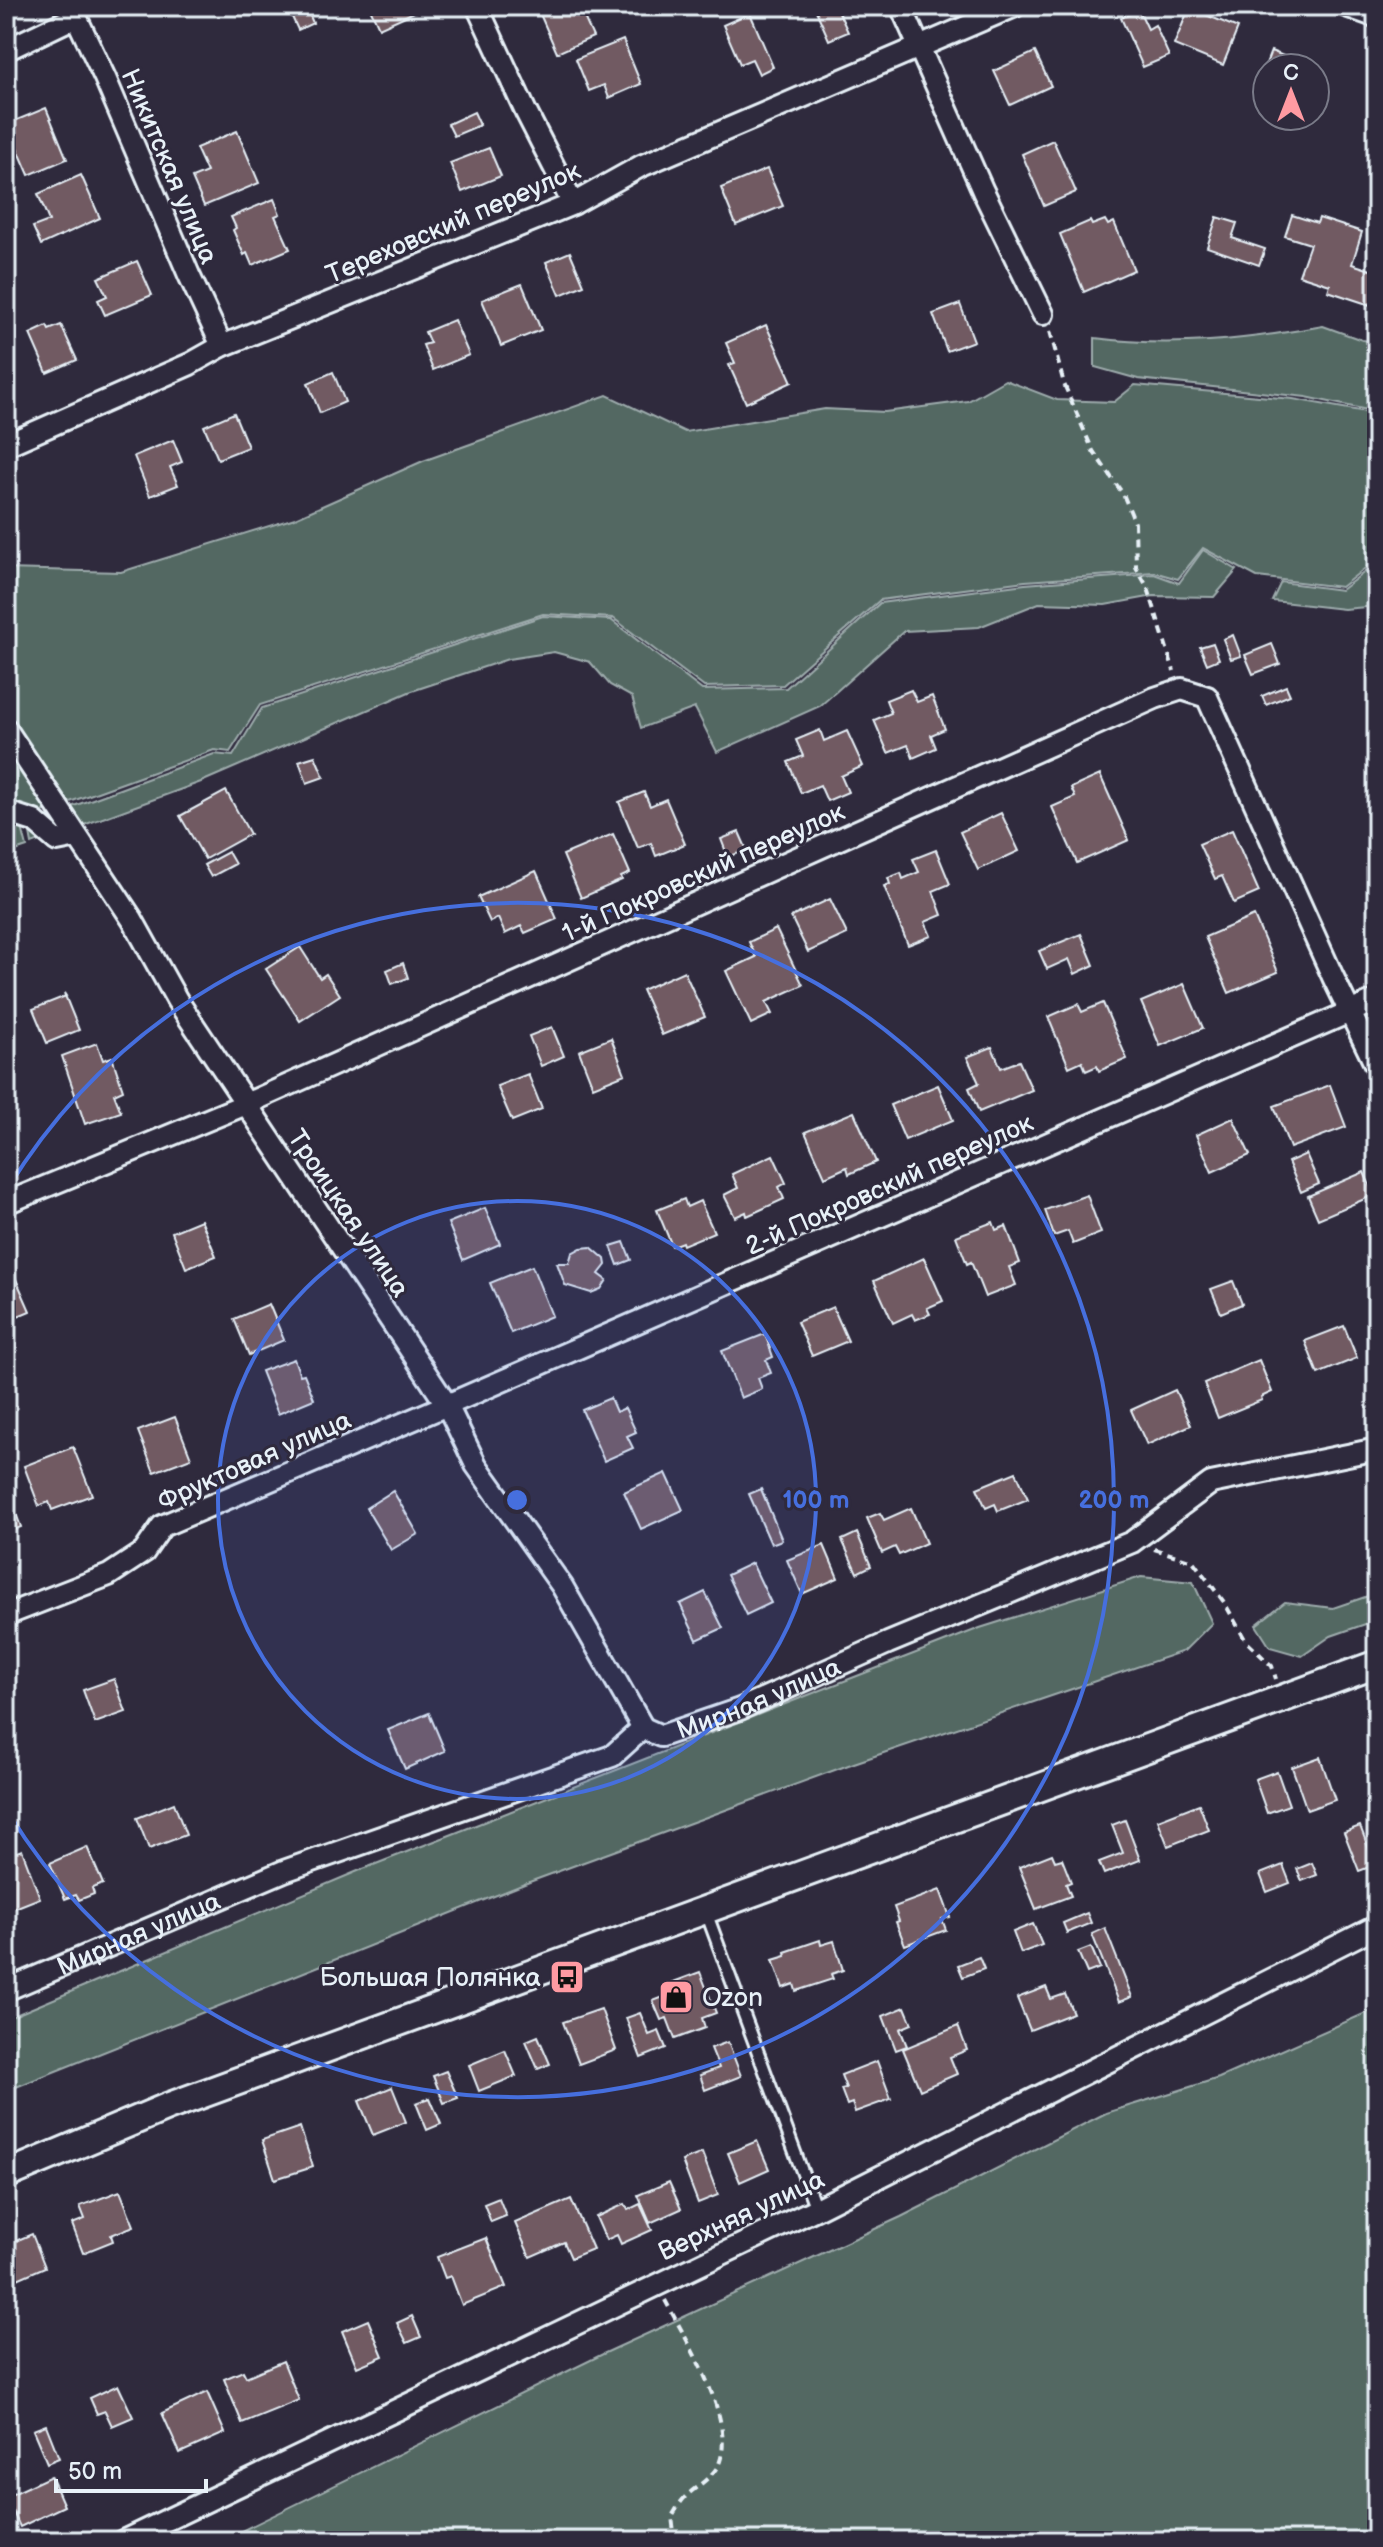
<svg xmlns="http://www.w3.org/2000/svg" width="1383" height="2547" font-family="'Balsamiq Sans',sans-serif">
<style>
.green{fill:#536862;stroke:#9eacad;stroke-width:2}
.building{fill:#715a62;stroke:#e8f1f8;stroke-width:2}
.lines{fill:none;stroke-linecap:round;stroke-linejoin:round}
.service-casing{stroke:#e8f1f8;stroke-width:16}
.minor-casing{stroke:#e8f1f8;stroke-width:26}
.tertiary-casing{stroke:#e8f1f8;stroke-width:32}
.path{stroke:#e8f1f8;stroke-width:4;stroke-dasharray:8 6;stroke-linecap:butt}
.service{stroke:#2f2a3d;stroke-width:10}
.minor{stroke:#2f2a3d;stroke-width:20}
.tertiary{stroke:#2f2a3d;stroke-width:26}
.ring{fill:none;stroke:#466fde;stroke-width:4}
.labels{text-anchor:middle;stroke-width:6;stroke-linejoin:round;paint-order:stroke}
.street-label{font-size:26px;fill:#e8f1f8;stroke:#2f2a3d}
.poi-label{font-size:26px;fill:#e8f1f8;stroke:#2f2a3d;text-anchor:end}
.centre{fill:#466fde;stroke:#2f2a3d;stroke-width:4}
.ring-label{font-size:24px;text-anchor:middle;font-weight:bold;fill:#466fde;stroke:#2f2a3d;stroke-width:6;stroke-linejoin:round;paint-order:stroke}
</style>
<rect width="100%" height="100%" fill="#2f2a3d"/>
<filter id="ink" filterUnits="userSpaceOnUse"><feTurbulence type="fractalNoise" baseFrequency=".0125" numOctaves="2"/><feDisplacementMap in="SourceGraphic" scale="16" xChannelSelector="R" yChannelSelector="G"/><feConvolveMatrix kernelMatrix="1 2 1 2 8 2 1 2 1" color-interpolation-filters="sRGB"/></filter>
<g filter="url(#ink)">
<!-- green -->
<g class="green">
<path d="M1323 326 1362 340 1377 342V412L1306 397 1138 379 1095 367V338C1172 348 1247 340 1323 326Z"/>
<polygon points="1005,380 1057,400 1114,402 1135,385 1293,399 1377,414 1377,563 1373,562 1341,587 1257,577 1203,548 1178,579 1154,572 1025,581 880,600 783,685 704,687 613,618 543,614 260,705 230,752 214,750 20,820 27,847 6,854 6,569 121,572 295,518 423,461 607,395 685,432 825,409 885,412 968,401"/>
<polygon points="1203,550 1237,570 1214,597 1154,596 1105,605 1039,603 979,627 904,631 820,706 717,752 695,708 641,728 632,697 610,685 590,662 554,652 508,659 409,692 201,782 32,844 28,823 214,754 233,756 262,708 543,616 611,620 702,690 786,688 880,603 1025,584 1154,574 1179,583"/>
<polygon points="1374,565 1377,565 1377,606 1344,609 1272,601 1281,582 1341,590"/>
<polygon points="1141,1577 1193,1582 1212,1623 1184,1651 854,1763 532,1881 6,2091 6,2019 358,1871 980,1628"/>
<polygon points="1377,1593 1377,1620 1331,1636 1302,1656 1270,1647 1256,1625 1285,1602 1333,1608"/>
<polygon points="1377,2008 1377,2541 221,2541 603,2354 901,2217 1106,2113 1219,2078"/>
</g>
<!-- building -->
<g class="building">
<polygon points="287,6 306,6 313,23 298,30"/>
<polygon points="369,6 420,6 421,9 379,28"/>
<polygon points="559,6 579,6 593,37 557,53 540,14"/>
<polygon points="814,6 836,6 848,32 829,40"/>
<polygon points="1189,8 1238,28 1223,65 1174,45"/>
<polygon points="1139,10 1148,29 1155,25 1169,56 1143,67 1121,18"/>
<polygon points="750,13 773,67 759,74 752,59 740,64 723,25"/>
<polygon points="623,40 641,84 609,98 604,85 589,91 576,59"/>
<polygon points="1271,51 1311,67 1311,68 1267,68 1267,85 1259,82"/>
<polygon points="1035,52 1051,86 1010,105 994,71"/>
<polygon points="46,108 67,159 29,175 7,124"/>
<polygon points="474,112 480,125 454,136 448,124"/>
<polygon points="237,131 259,183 204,206 192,178 207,172 196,148"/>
<polygon points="1053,140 1076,192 1044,206 1022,154"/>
<polygon points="489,148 501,176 462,192 450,163"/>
<polygon points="767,169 783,206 736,225 721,188"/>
<polygon points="81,175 100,218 41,245 33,227 49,221 38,194"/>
<polygon points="274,199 280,214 275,216 290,249 252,265 247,253 244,255 233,230 236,228 231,217"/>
<polygon points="1292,215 1317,223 1319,218 1362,232 1352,264 1377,272 1377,295 1373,306 1328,291 1330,285 1299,275 1310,244 1285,236"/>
<polygon points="1217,217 1237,223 1232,238 1265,249 1259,265 1207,247"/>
<polygon points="1105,220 1108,225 1114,222 1134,270 1084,292 1060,234 1090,221 1092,225"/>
<polygon points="570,252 584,285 560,295 546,262"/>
<polygon points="137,261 152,295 105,315 98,300 107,296 98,278"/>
<polygon points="522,284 541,330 501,346 482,300"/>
<polygon points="960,304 974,341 947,351 933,314"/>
<polygon points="454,320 469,355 433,370 423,345 430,343 425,332"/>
<polygon points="61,325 77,360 47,373 30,334 47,326 49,330"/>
<polygon points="766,325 792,382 746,403 729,365 735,363 726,343"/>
<polygon points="333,372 345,402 320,413 308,383"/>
<polygon points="234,413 248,447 218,459 204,426"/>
<polygon points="173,440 182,462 170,467 178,485 150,496 134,456"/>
<polygon points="1233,635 1241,656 1231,659 1223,639"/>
<polygon points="1213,643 1219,659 1207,664 1200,647"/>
<polygon points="1272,644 1280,664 1253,674 1245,655"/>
<polygon points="1286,686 1290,695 1266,705 1262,696"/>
<polygon points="911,690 917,702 932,696 945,729 931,735 936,748 913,758 908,745 888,753 874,720 891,713 886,700"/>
<polygon points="820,730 824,741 847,731 863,766 841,776 848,792 827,801 820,785 801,793 788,762 803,756 796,740"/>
<polygon points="315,756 324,777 307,783 299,761"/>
<polygon points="1100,775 1129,840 1077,863 1052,807 1075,797 1071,788"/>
<polygon points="226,791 250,834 205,859 180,816"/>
<polygon points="644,792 650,806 666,799 685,844 656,856 651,843 638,848 619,802"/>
<polygon points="1001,813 1019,851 978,870 960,832"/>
<polygon points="1232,830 1259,892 1234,903 1222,876 1215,879 1199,844"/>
<polygon points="739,832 747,850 728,857 721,839"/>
<polygon points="613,834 630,873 621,877 622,880 581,898 563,855"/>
<polygon points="936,850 950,884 933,891 942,915 925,922 931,936 908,945 884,886 890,884 888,878 901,873 903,879 919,872 913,859"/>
<polygon points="228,852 235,864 211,877 204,865"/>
<polygon points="536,871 557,919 525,933 521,926 505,934 498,918 490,922 478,897"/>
<polygon points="830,899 847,934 808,952 791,917"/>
<polygon points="1254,916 1278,972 1229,993 1205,937"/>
<polygon points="776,929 803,985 766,1002 772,1014 751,1024 726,971 756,957 749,942"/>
<polygon points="1081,934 1094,965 1075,974 1069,959 1047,969 1039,951"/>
<polygon points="300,947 320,978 326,974 340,995 300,1021 266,969"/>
<polygon points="403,963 408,978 392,984 387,970"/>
<polygon points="684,971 705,1017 662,1035 642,990"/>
<polygon points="1184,984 1203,1028 1160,1046 1141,1002"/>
<polygon points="64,993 79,1030 47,1043 33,1009 66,996"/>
<polygon points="1103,1003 1127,1059 1099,1071 1097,1066 1086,1071 1082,1061 1069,1067 1048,1017 1078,1004 1082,1012"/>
<polygon points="552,1027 564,1056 541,1066 529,1036"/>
<polygon points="611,1038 625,1074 593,1087 579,1051"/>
<polygon points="97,1043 103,1060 112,1057 123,1090 114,1094 121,1112 85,1124 62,1056"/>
<polygon points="992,1047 1001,1068 1019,1061 1032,1090 979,1112 969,1088 979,1083 967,1057"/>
<polygon points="528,1074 542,1109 512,1121 497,1086"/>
<polygon points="938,1085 953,1120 905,1140 890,1105"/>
<polygon points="1330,1085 1346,1127 1290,1148 1274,1106"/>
<polygon points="854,1112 876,1162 849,1174 847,1167 825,1177 805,1132"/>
<polygon points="1233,1118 1250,1155 1212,1172 1196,1135"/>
<polygon points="1306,1154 1319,1184 1301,1192 1288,1162"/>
<polygon points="773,1155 786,1183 779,1187 784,1199 747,1216 746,1212 735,1217 724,1195 738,1188 732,1174"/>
<polygon points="1364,1172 1374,1195 1318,1219 1308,1196"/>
<polygon points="1087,1195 1101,1233 1073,1244 1068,1231 1054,1236 1045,1210"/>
<polygon points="684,1199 687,1207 700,1201 714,1232 683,1245 682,1242 672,1246 657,1210"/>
<polygon points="485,1208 500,1244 463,1260 448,1223"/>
<polygon points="201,1220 216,1256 186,1268 172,1232"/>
<polygon points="993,1222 996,1230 1006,1226 1020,1263 1009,1267 1016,1285 985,1297 971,1262 967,1264 956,1236"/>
<polygon points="624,1242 631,1260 618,1265 611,1246"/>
<polygon points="591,1247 605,1259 606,1265 599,1274 607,1280 601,1289 591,1293 565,1285 557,1263 569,1263 572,1253 581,1248"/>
<polygon points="924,1258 943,1301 927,1308 930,1314 915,1320 912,1314 893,1323 874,1281"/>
<polygon points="6,1261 8,1261 30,1311 6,1321"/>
<polygon points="532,1266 552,1316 511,1333 490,1283"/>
<polygon points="1233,1281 1242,1304 1221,1313 1211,1289"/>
<polygon points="269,1304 284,1340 249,1355 234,1319"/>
<polygon points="833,1307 848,1341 812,1356 797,1322"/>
<polygon points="1344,1326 1357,1358 1318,1374 1305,1341"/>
<polygon points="765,1334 773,1357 766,1360 771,1373 758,1378 762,1389 741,1398 722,1351"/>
<polygon points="294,1359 300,1375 304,1374 314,1399 278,1414 261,1371"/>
<polygon points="1259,1360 1272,1392 1261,1397 1262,1400 1218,1418 1204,1383"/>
<polygon points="1175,1390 1191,1425 1147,1445 1131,1410"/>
<polygon points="610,1398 616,1412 625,1408 636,1432 627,1436 633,1448 604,1461 582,1410"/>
<polygon points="175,1417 191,1458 154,1472 138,1431"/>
<polygon points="73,1447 92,1495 52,1510 49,1502 39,1506 24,1466"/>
<polygon points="1016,1472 1028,1499 998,1511 995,1504 986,1508 977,1488"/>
<polygon points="666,1473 683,1510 641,1529 624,1492"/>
<polygon points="6,1487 21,1527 6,1533"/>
<polygon points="761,1489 782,1540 771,1544 749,1494"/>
<polygon points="393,1491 418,1534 391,1550 366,1508"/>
<polygon points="911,1508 926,1543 899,1555 895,1547 882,1553 867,1518 880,1513 884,1520"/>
<polygon points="857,1533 871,1566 857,1573 842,1540"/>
<polygon points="824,1545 838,1578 802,1594 787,1560"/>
<polygon points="752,1563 771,1603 746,1615 727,1575"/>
<polygon points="705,1592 723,1628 697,1640 680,1604"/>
<polygon points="114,1679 126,1712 95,1723 83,1690"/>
<polygon points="429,1713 445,1751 405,1769 388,1730"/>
<polygon points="1320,1757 1335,1800 1307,1810 1292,1767"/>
<polygon points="1277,1771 1289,1805 1267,1813 1255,1779"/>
<polygon points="174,1803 186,1835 149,1849 137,1818"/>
<polygon points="1199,1804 1209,1830 1168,1846 1158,1820"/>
<polygon points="1125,1820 1140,1860 1104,1874 1099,1862 1123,1853 1112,1825"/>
<polygon points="1360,1826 1375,1865 1359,1871 1344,1832"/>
<polygon points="87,1847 103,1884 92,1888 94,1894 79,1900 76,1895 65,1899 50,1863"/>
<polygon points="22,1850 40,1898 7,1911 6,1856"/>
<polygon points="1052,1854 1055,1861 1062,1859 1071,1882 1066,1884 1071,1896 1036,1909 1019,1867"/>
<polygon points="1312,1863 1317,1875 1302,1881 1297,1869"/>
<polygon points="1283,1865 1290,1883 1267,1892 1260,1874"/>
<polygon points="940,1890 950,1917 942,1919 946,1930 905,1945 896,1922 899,1921 894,1907"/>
<polygon points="1087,1913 1091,1923 1067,1933 1063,1923"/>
<polygon points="1033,1924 1042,1945 1021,1953 1013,1932"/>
<polygon points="1105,1928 1132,1997 1119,2002 1092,1934"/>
<polygon points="820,1940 821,1945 834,1941 843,1970 831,1974 833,1979 796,1991 794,1984 783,1988 773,1960 786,1956 785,1952"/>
<polygon points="1091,1947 1100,1968 1087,1973 1078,1952"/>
<polygon points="979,1957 984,1969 963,1977 958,1965"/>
<polygon points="700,1972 716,2013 702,2018 705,2028 675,2039 667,2018 661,2020 653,2001 669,1995 665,1985"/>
<polygon points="1046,1987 1051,1999 1065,1994 1073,2013 1030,2030 1017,1998"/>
<polygon points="905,2007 912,2024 900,2029 907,2046 896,2050 883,2016"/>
<polygon points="601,2009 616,2050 579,2064 563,2022"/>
<polygon points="640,2013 649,2035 659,2031 666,2048 641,2058 626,2018"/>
<polygon points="958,2026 967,2050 950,2057 957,2074 920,2090 903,2049"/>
<polygon points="538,2036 550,2064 538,2069 526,2041"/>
<polygon points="728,2042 741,2076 705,2090 700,2075 719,2068 711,2048"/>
<polygon points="505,2050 516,2076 479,2091 469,2065"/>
<polygon points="877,2061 891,2099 855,2112 852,2103 847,2105 841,2089 846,2088 841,2075"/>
<polygon points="446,2071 458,2098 444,2103 433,2076"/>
<polygon points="392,2087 406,2122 373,2135 359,2101"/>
<polygon points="430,2098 441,2124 427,2130 416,2103"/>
<polygon points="300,2127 313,2167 275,2179 262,2140"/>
<polygon points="757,2141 769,2169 740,2182 728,2153"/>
<polygon points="702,2153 718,2195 698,2203 682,2161"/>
<polygon points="669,2182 681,2209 650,2223 638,2195"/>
<polygon points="120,2191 134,2226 111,2235 113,2241 83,2253 72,2224 85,2219 80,2206"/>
<polygon points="499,2198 506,2216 491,2222 484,2204"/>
<polygon points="571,2199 593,2249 571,2258 564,2242 530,2257 515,2223"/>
<polygon points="625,2204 628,2210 640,2204 652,2230 621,2244 617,2235 606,2240 596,2217"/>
<polygon points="32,2234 45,2267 13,2281 6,2264 6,2245"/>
<polygon points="486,2238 506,2287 462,2305 451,2276 445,2278 437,2257"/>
<polygon points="412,2316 421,2337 407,2343 397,2323"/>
<polygon points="368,2320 383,2356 357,2367 342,2331"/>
<polygon points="283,2361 299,2400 242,2423 224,2379 243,2371 246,2377"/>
<polygon points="118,2385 133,2417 112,2426 105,2411 97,2414 90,2398"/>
<polygon points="207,2392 225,2433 180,2453 162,2413"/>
<polygon points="46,2425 59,2458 47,2463 33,2430"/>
<polygon points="51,2476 64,2506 20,2527 6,2497"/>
</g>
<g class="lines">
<!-- service casing -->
<g class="service-casing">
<polyline id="service" points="706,1912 816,2209"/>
</g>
<!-- minor casing -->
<g class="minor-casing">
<g id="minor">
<polyline points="71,6 105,78 189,275 222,346"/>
<polyline points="477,6 526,112 573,204"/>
<polyline points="901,6 983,191 1043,314"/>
<polyline points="1346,6 1377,17"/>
<polyline points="6,50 75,17"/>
<polyline points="6,445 190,364 222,346 573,204 641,166 1015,6"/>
<polyline points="6,729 132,919 177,1000 447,1405 476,1465 562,1586 643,1728"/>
<polyline points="6,812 34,821 57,841 77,837"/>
<polyline points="6,1203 246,1104 1155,698 1182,689 1207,697 1333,977 1377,1068"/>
<polyline points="6,1615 109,1575 144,1552 162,1526 447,1405 1377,1000"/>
<path id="s1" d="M6 1990 284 1871 612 1756 643 1728 661 1736 740 1709 888 1643 1132 1542 1211 1483 1377 1449"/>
<polyline points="123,2541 816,2209 1377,1926"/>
</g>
</g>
<!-- tertiary casing -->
<g class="tertiary-casing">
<polyline id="tertiary" points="6,2175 167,2107 1377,1664"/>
</g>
<!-- path -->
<g class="path">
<polyline points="1050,331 1064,384 1093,451 1123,494 1135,523 1136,567 1148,588 1174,671"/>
<polyline points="1154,1549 1193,1561 1224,1602 1246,1641 1272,1666 1276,1679"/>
<path d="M665 2300C685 2338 735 2417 720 2461 715 2476 697 2486 686 2496 680 2502 676 2510 672 2516L675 2541"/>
</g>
<!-- service -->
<use href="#service" class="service"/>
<!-- minor -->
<use href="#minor" class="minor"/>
<!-- tertiary -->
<use href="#tertiary" class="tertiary"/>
</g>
</g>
<!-- distance rings -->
<circle cx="517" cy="1500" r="299" fill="#466fde" fill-opacity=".12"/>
<g class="ring">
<circle cx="517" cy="1500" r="299"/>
<path d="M8 1188A597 597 0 1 1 8 1812"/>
</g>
<!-- icons -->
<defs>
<g id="bus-square" transform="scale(1.8)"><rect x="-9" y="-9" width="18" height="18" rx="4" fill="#ff9aa2" stroke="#2f2a3d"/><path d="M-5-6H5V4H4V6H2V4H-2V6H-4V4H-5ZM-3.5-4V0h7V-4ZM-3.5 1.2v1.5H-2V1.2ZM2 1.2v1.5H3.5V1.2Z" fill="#111"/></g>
<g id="shop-square" transform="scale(1.8)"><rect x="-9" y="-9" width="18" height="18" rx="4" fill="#ff9aa2" stroke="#2f2a3d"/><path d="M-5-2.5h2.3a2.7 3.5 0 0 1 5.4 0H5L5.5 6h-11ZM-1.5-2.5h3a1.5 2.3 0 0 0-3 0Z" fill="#111"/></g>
</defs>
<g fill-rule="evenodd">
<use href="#bus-square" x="567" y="1977"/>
<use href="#shop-square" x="676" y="1997"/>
</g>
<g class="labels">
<!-- street labels -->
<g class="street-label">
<text transform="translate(170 166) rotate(67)" y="9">Никитская улица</text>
<text transform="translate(453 222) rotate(-23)" y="9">Тереховский переулок</text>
<text transform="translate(703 872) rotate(-24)" y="9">1-й Покровский переулок</text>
<text transform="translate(889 1184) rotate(-24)" y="9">2-й Покровский переулок</text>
<text transform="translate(349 1213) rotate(56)" y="9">Троицкая улица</text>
<text transform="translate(254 1460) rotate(-24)" y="9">Фруктовая улица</text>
<text dy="9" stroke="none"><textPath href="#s1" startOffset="816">Мирная улица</textPath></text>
<text dy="9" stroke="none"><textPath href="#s1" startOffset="144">Мирная улица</textPath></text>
<text transform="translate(741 2215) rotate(-25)" y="9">Верхняя улица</text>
</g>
<!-- poi labels -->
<g class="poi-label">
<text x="541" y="1986">Большая Полянка</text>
<text x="702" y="2006" text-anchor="start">Ozon</text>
</g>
</g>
<circle cx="517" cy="1500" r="12" class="centre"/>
<g class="ring-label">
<text x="816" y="1508">100 m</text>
<text x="1114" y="1508">200 m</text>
</g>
<!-- margin -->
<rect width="1383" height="2547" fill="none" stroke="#2f2a3d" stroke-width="32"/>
<rect x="16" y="16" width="1351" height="2515" fill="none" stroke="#e8f1f8" stroke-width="3" filter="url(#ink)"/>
<!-- north arrow -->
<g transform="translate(1291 92)"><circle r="38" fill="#2f2a3d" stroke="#797a88" stroke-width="2"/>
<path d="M0-6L14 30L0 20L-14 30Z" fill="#ff9aa2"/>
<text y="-12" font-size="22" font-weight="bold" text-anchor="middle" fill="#e8f1f8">С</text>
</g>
<!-- scale -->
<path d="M56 2479v12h150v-12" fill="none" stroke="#e8f1f8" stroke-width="4"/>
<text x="68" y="2479" font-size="24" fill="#e8f1f8" stroke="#2f2a3d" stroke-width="6" paint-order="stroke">50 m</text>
</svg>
